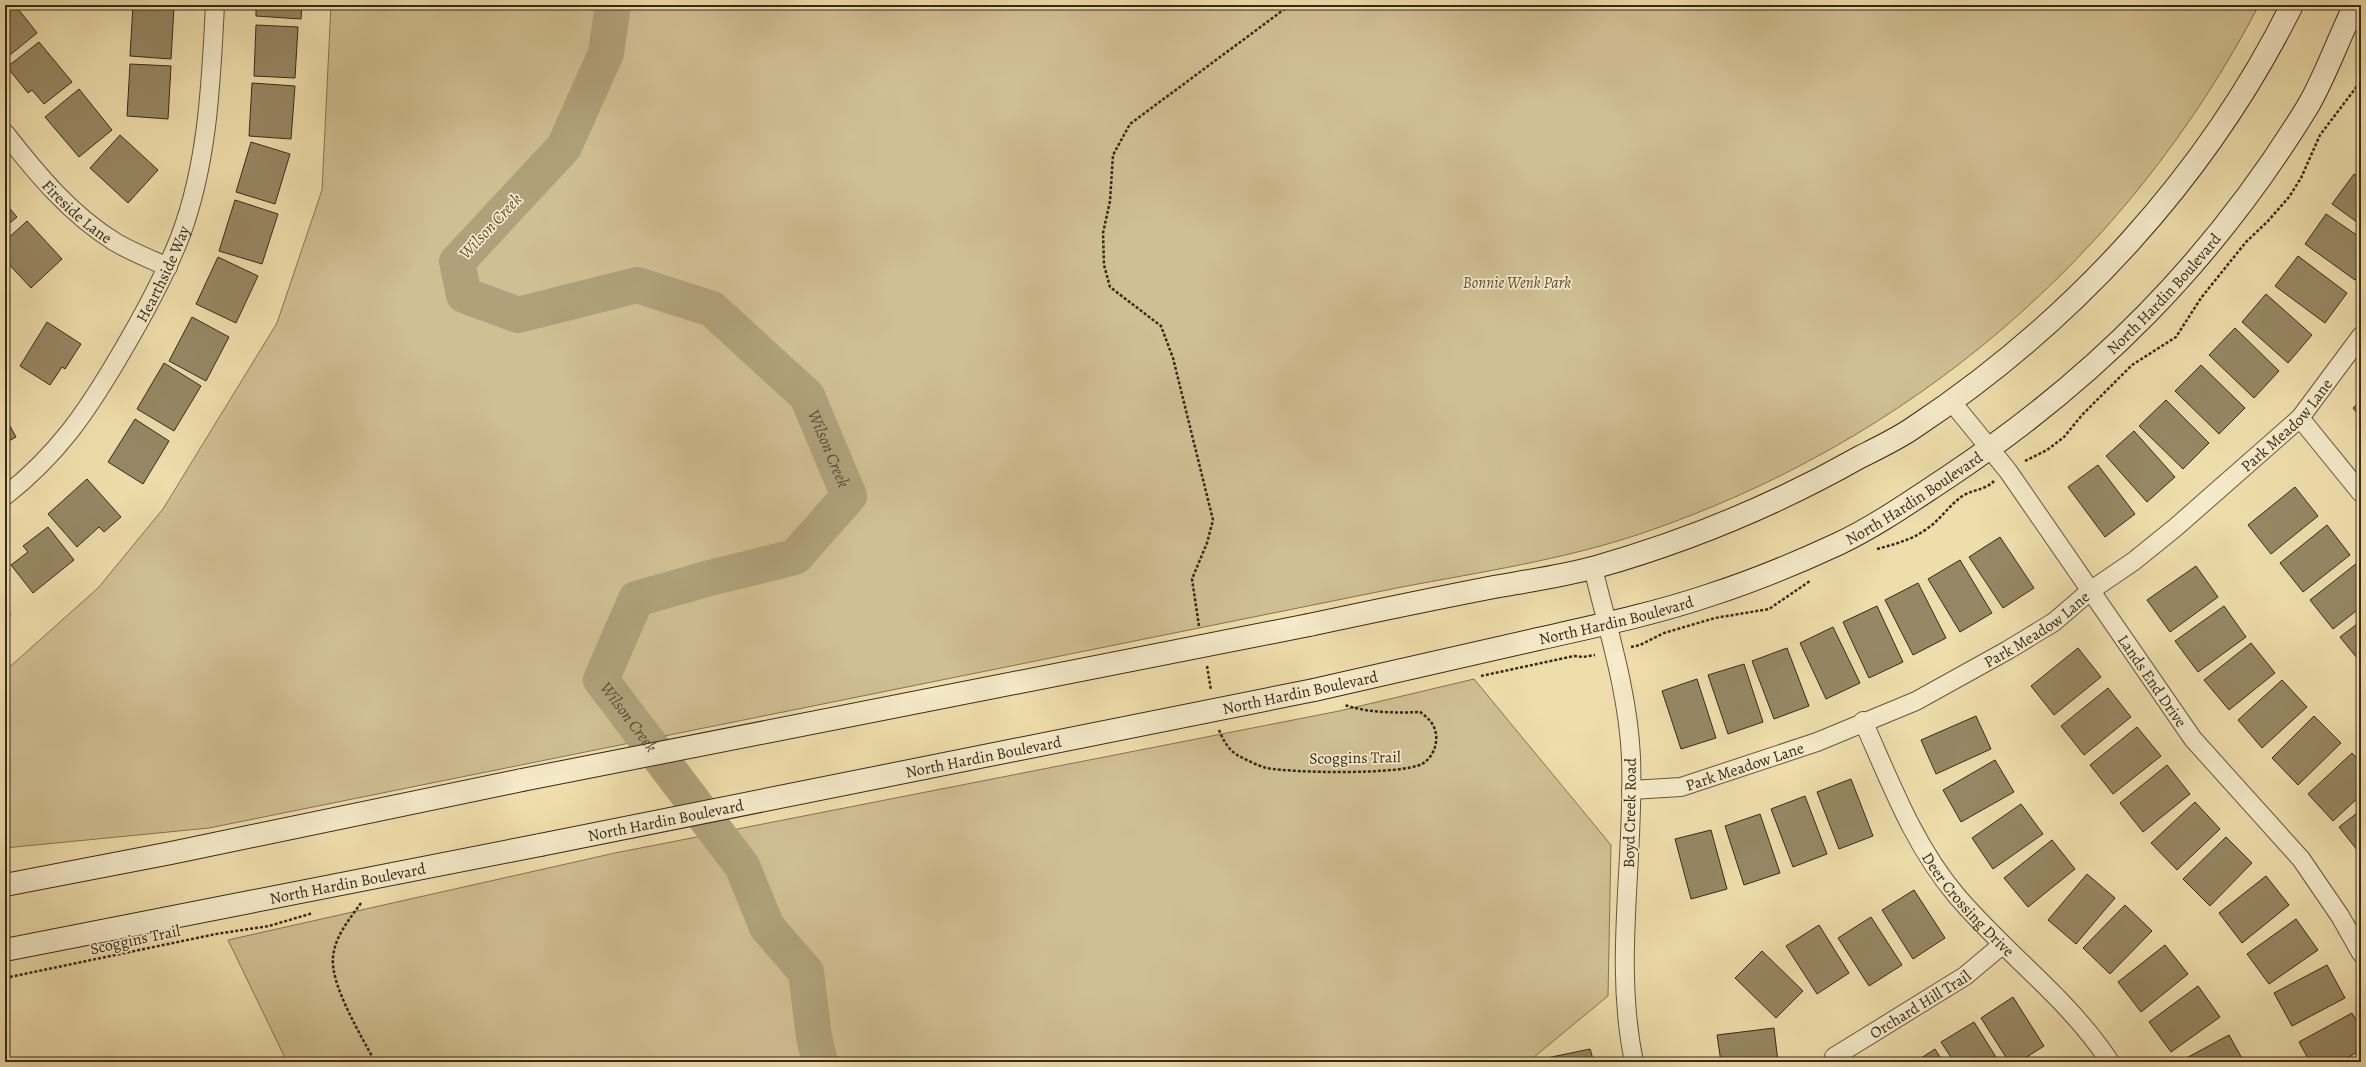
<svg xmlns="http://www.w3.org/2000/svg" width="2366" height="1067" font-family="Alegreya,serif">
<style>
.green{fill:#d0bf93;stroke:#847456}
.lines{fill:none;stroke-linecap:round;stroke-linejoin:round}
.river{stroke:#b0a17a;stroke-width:36}
.building{fill:#978865;stroke:#372a19}
.street-casing{stroke:#65573e;stroke-width:20}
.secondary-casing{stroke:#372a19;stroke-width:24}
.path{stroke:#372a19;stroke-width:2.5;stroke-dasharray:3 2;stroke-linecap:butt}
.street{stroke:#f5eac9;stroke-width:18}
.secondary{stroke:#f5eac9;stroke-width:22}
.secondary-bridge-casing{stroke:#372a19;stroke-width:24;stroke-linecap:butt}
.secondary-bridge{stroke:#f5eac9;stroke-width:22}
.labels{text-anchor:middle;stroke-width:3.5;stroke-linejoin:round;paint-order:stroke}
.street-label{font-size:16px;fill:#372a19;stroke:#f5eac9}
.park-label{font-size:16px;font-style:italic;fill:#5d4f38;stroke:#f5eac9}
.water-label{font-size:17px;font-style:italic;fill:#5b4e36;stroke:#f5eac9}
</style>
<rect width="100%" height="100%" fill="#efdeac"/>
<filter id="stains"><feTurbulence type="fractalNoise" baseFrequency=".005" numOctaves="4"/><feColorMatrix values="0 0 0 0 .2 0 0 0 0 .09 0 0 0 0 .02 0 0 0 .5 -.17"/></filter>
<radialGradient id="worn" r=".72"><stop offset=".6" stop-color="#630" stop-opacity="0"/><stop offset="1" stop-color="#630" stop-opacity=".3"/></radialGradient>
<!-- green -->
<g class="green">
<path d="M331 5H2259C2127 258 1909 443 1640 534 1562 560 1481 572 1402 587L209 828 5 848V671L98 588 163 509 277 323 322 190Z"/>
<polygon points="1474,679 1611,845 1608,996 1528,1062 287,1062 228,940 615,853 1339,711"/>
</g>
<g class="lines">
<!-- river -->
<path class="river" id="s1" d="M613 5 606 53 564 147 457 262 464 295 518 315 637 285 712 309 807 396 849 496 795 557 706 579 636 599 601 680 742 866 767 927 806 972 814 1037 820 1062"/>
</g>
<!-- building -->
<g class="building">
<polygon points="5,5 15,5 37,33 5,59"/>
<polygon points="133,5 174,7 171,59 130,56"/>
<polygon points="256,5 302,5 301,19 256,16"/>
<polygon points="256,25 298,27 295,78 254,76"/>
<polygon points="39,42 72,82 44,104 32,90 28,93 7,67"/>
<polygon points="130,64 171,66 168,119 127,116"/>
<polygon points="252,83 295,86 291,139 249,136"/>
<polygon points="79,89 112,130 79,157 45,117"/>
<polygon points="120,135 158,170 128,203 90,168"/>
<polygon points="251,142 290,154 275,204 236,192"/>
<polygon points="2354,174 2361,179 2361,225 2332,204"/>
<polygon points="235,200 278,214 262,264 219,251"/>
<polygon points="5,203 17,217 5,227"/>
<polygon points="2326,214 2361,238 2361,272 2355,280 2305,244"/>
<polygon points="27,221 62,259 31,288 5,260 5,241"/>
<polygon points="2298,256 2347,293 2325,323 2275,286"/>
<polygon points="218,257 258,276 236,323 196,304"/>
<polygon points="2266,294 2312,335 2288,363 2242,322"/>
<polygon points="192,317 229,337 206,381 169,361"/>
<polygon points="47,322 81,344 65,369 62,367 50,385 20,366"/>
<polygon points="2235,328 2279,371 2254,398 2209,355"/>
<polygon points="164,363 201,386 174,431 137,409"/>
<polygon points="2201,365 2245,408 2219,434 2175,391"/>
<polygon points="2166,400 2209,443 2183,469 2139,426"/>
<polygon points="2361,401 2361,418 2353,408"/>
<polygon points="5,417 16,437 5,443"/>
<polygon points="135,419 169,441 143,484 108,462"/>
<polygon points="2134,431 2175,477 2147,502 2106,456"/>
<polygon points="2098,465 2135,514 2105,537 2068,487"/>
<polygon points="87,479 121,517 104,532 99,527 77,547 48,514"/>
<polygon points="2295,487 2318,516 2271,554 2248,525"/>
<polygon points="2327,525 2350,555 2303,592 2280,563"/>
<polygon points="48,527 74,560 33,593 11,565 28,552 23,546"/>
<polygon points="2000,537 2034,588 2003,608 1969,557"/>
<polygon points="1960,560 1992,613 1960,632 1928,579"/>
<polygon points="2357,563 2361,568 2361,607 2333,629 2310,600"/>
<polygon points="2196,566 2218,597 2170,632 2147,600"/>
<polygon points="5,582 10,615 5,616"/>
<polygon points="1918,583 1946,638 1913,655 1885,600"/>
<polygon points="1877,606 1903,662 1869,678 1843,622"/>
<polygon points="2224,606 2246,637 2198,672 2175,641"/>
<polygon points="2361,621 2361,663 2340,637"/>
<polygon points="1833,627 1860,683 1826,699 1800,643"/>
<polygon points="2251,643 2275,673 2229,710 2204,680"/>
<polygon points="1787,648 1809,706 1774,719 1752,661"/>
<polygon points="2078,648 2101,677 2054,715 2031,686"/>
<polygon points="1744,664 1763,722 1728,734 1708,675"/>
<polygon points="1697,679 1716,738 1681,749 1662,691"/>
<polygon points="2282,680 2307,707 2262,748 2238,720"/>
<polygon points="2108,688 2131,717 2084,755 2061,726"/>
<polygon points="1976,716 1991,749 1936,774 1921,740"/>
<polygon points="2314,716 2341,743 2298,785 2272,758"/>
<polygon points="2137,727 2161,756 2113,794 2090,765"/>
<polygon points="2352,753 2361,763 2361,795 2333,821 2308,794"/>
<polygon points="1995,760 2014,792 1961,822 1943,790"/>
<polygon points="2167,765 2190,794 2143,832 2120,803"/>
<polygon points="1851,779 1873,836 1839,849 1817,792"/>
<polygon points="1805,796 1827,854 1793,867 1771,809"/>
<polygon points="2195,802 2220,829 2177,870 2151,843"/>
<polygon points="2021,804 2043,834 1993,869 1972,838"/>
<polygon points="2361,810 2361,855 2339,827"/>
<polygon points="1760,814 1780,873 1744,885 1725,826"/>
<polygon points="1711,830 1727,889 1691,899 1675,839"/>
<polygon points="2226,837 2252,863 2210,906 2183,879"/>
<polygon points="2052,840 2075,869 2028,907 2004,878"/>
<polygon points="2087,874 2115,898 2076,944 2048,920"/>
<polygon points="2266,876 2289,905 2242,943 2219,913"/>
<polygon points="1914,890 1945,938 1913,959 1882,910"/>
<polygon points="2125,905 2152,931 2110,974 2083,948"/>
<polygon points="1871,917 1902,965 1869,986 1838,938"/>
<polygon points="2296,919 2318,950 2269,984 2247,954"/>
<polygon points="1819,925 1849,973 1817,994 1786,946"/>
<polygon points="2165,945 2188,974 2141,1012 2118,982"/>
<polygon points="1762,951 1803,991 1776,1018 1735,978"/>
<polygon points="2327,965 2345,998 2292,1026 2274,993"/>
<polygon points="2198,986 2220,1017 2171,1052 2149,1022"/>
<polygon points="2013,997 2044,1046 2019,1062 2009,1062 1981,1018"/>
<polygon points="2352,1013 2361,1029 2361,1050 2340,1062 2310,1062 2299,1042"/>
<polygon points="1974,1022 1999,1062 1954,1062 1941,1042"/>
<polygon points="1774,1028 1778,1062 1721,1062 1717,1035"/>
<polygon points="2229,1035 2244,1062 2179,1062"/>
<polygon points="1590,1049 1594,1062 1538,1062 1537,1060"/>
<polygon points="1935,1049 1943,1062 1915,1062"/>
</g>
<g class="lines">
<!-- street casing -->
<g class="street-casing">
<g id="street">
<path id="s2" d="M5 133C37 174 70 214 115 242 132 252 150 259 168 267"/>
<path id="s3" d="M1951 401 2008 471 2193 739 2301 859 2340 916 2361 953"/>
<polyline points="2300,418 2361,493"/>
<path id="s4" d="M5 496C58 454 86 413 120 355 143 316 164 278 180 237 208 163 211 83 215 5"/>
<path d="M1593 568C1608 630 1628 692 1631 757 1635 859 1613 961 1634 1062"/>
<path id="s5" d="M1863 721C1890 781 1913 844 1956 895 2005 953 2069 999 2110 1062"/>
<path id="s6" d="M1631 790 1681 787 1817 742 1916 701 2008 650 2054 622 2090 591 2134 561 2176 527 2300 418 2361 336"/>
<path id="s7" d="M1834 1057 1965 976 2002 945"/>
</g>
</g>
<!-- secondary casing -->
<g class="secondary-casing">
<g id="secondary">
<path d="M1309 625C1370 612 1432 599 1494 587 1528 581 1563 576 1596 567 1688 541 1777 504 1860 457 1878 448 1897 439 1913 428 2073 322 2207 176 2292 5"/>
<path id="s8" d="M1314 690C1389 673 1464 656 1538 639 1596 626 1654 614 1710 595 1753 581 1797 563 1838 544 1876 526 1910 502 1945 479 2095 380 2214 260 2308 106 2325 77 2339 37 2355 5"/>
<polyline points="5,885 171,853 522,780"/>
<path id="s9" d="M5 950 540 845"/>
</g>
</g>
<!-- path -->
<g class="path">
<polyline points="2025,461 2047,450 2064,437 2082,415 2132,365 2176,337 2201,298 2246,242 2268,221 2289,197 2301,178 2320,135 2361,81"/>
<path d="M1877 549C1895 544 1912 540 1928 528 1941 519 1950 504 1964 495 1975 489 1985 490 1994 481"/>
<polyline points="1199,626 1192,579 1207,543 1213,520 1173,358 1161,326 1110,287 1104,265 1103,233 1110,201 1113,155 1130,124 1290,5"/>
<polyline points="1631,647 1640,645 1664,633 1715,618 1769,609 1810,581"/>
<polyline points="1207,666 1211,690"/>
<polyline points="1481,676 1574,656 1583,657 1595,655"/>
<path d="M1219 730C1223 740 1229 751 1239 756 1247 760 1258 766 1267 768 1292 773 1401 775 1422 764 1436 756 1441 735 1431 722 1428 718 1424 715 1420 712 1396 713 1368 713 1345 705"/>
<path d="M361 903C349 920 335 936 333 957 330 985 362 1037 375 1062"/>
<polyline points="5,978 216,934 269,926 313,913"/>
</g>
<!-- street -->
<use href="#street" class="street"/>
<!-- secondary -->
<use href="#secondary" class="secondary"/>
<!-- secondary-bridge casing -->
<g class="secondary-bridge-casing">
<g id="secondary-bridge">
<polyline points="522,780 1309,625"/>
<path id="s10" d="M540 845 1314 690"/>
</g>
</g>
<!-- secondary-bridge -->
<use href="#secondary-bridge" class="secondary-bridge"/>
</g>
<g class="labels">
<!-- street labels -->
<g class="street-label">
<text dy="6" stroke="none"><textPath href="#s2" startOffset="107">Fireside Lane</textPath></text>
<text dy="6" stroke="none"><textPath href="#s4" startOffset="275">Hearthside Way</textPath></text>
<text dy="6" stroke="none"><textPath href="#s8" startOffset="958">North Hardin Boulevard</textPath></text>
<text dy="6" stroke="none"><textPath href="#s6" startOffset="765">Park Meadow Lane</textPath></text>
<text dy="6" stroke="none"><textPath href="#s8" startOffset="634">North Hardin Boulevard</textPath></text>
<text dy="6" stroke="none"><textPath href="#s8" startOffset="310">North Hardin Boulevard</textPath></text>
<text dy="6" stroke="none"><textPath href="#s6" startOffset="441">Park Meadow Lane</textPath></text>
<text dy="6" stroke="none"><textPath href="#s3" startOffset="345">Lands End Drive</textPath></text>
<text transform="translate(1300 692) rotate(-12)" y="6">North Hardin Boulevard</text>
<text dy="6" stroke="none"><textPath href="#s10" startOffset="452">North Hardin Boulevard</textPath></text>
<text transform="translate(1355 757) rotate(-1)" y="6">Scoggins Trail</text>
<text dy="6" stroke="none"><textPath href="#s6" startOffset="117">Park Meadow Lane</textPath></text>
<text transform="translate(1629 813) rotate(-89)" y="6">Boyd Creek Road</text>
<text dy="6" stroke="none"><textPath href="#s10" startOffset="128">North Hardin Boulevard</textPath></text>
<text dy="6" stroke="none"><textPath href="#s9" startOffset="349">North Hardin Boulevard</textPath></text>
<text dy="6" stroke="none"><textPath href="#s5" startOffset="213">Deer Crossing Drive</textPath></text>
<text transform="translate(135 939) rotate(-12)" y="6">Scoggins Trail</text>
<text dy="6" stroke="none"><textPath href="#s7" startOffset="101">Orchard Hill Trail</textPath></text>
</g>
<!-- park labels -->
<g class="park-label">
<text x="1517" y="288">Bonnie Wenk Park</text>
</g>
<!-- water labels -->
<g class="water-label">
<text transform="translate(490 226) rotate(-47)" y="6">Wilson Creek</text>
<text dy="6" stroke="none"><textPath href="#s1" startOffset="787">Wilson Creek</textPath></text>
<text dy="6" stroke="none"><textPath href="#s1" startOffset="1219">Wilson Creek</textPath></text>
</g>
</g>
<!-- margin -->
<rect width="2366" height="1067" fill="none" stroke="#efdeac" stroke-width="20"/>
<rect x="6" y="6" width="2354" height="1055" fill="none" stroke="#372a19" stroke-width="2"/>
<rect x="10" y="10" width="2346" height="1047" fill="none" stroke="#372a19"/>
<rect width="100%" height="100%" filter="url(#stains)"/>
<rect width="100%" height="100%" fill="url(#worn)"/>
</svg>
